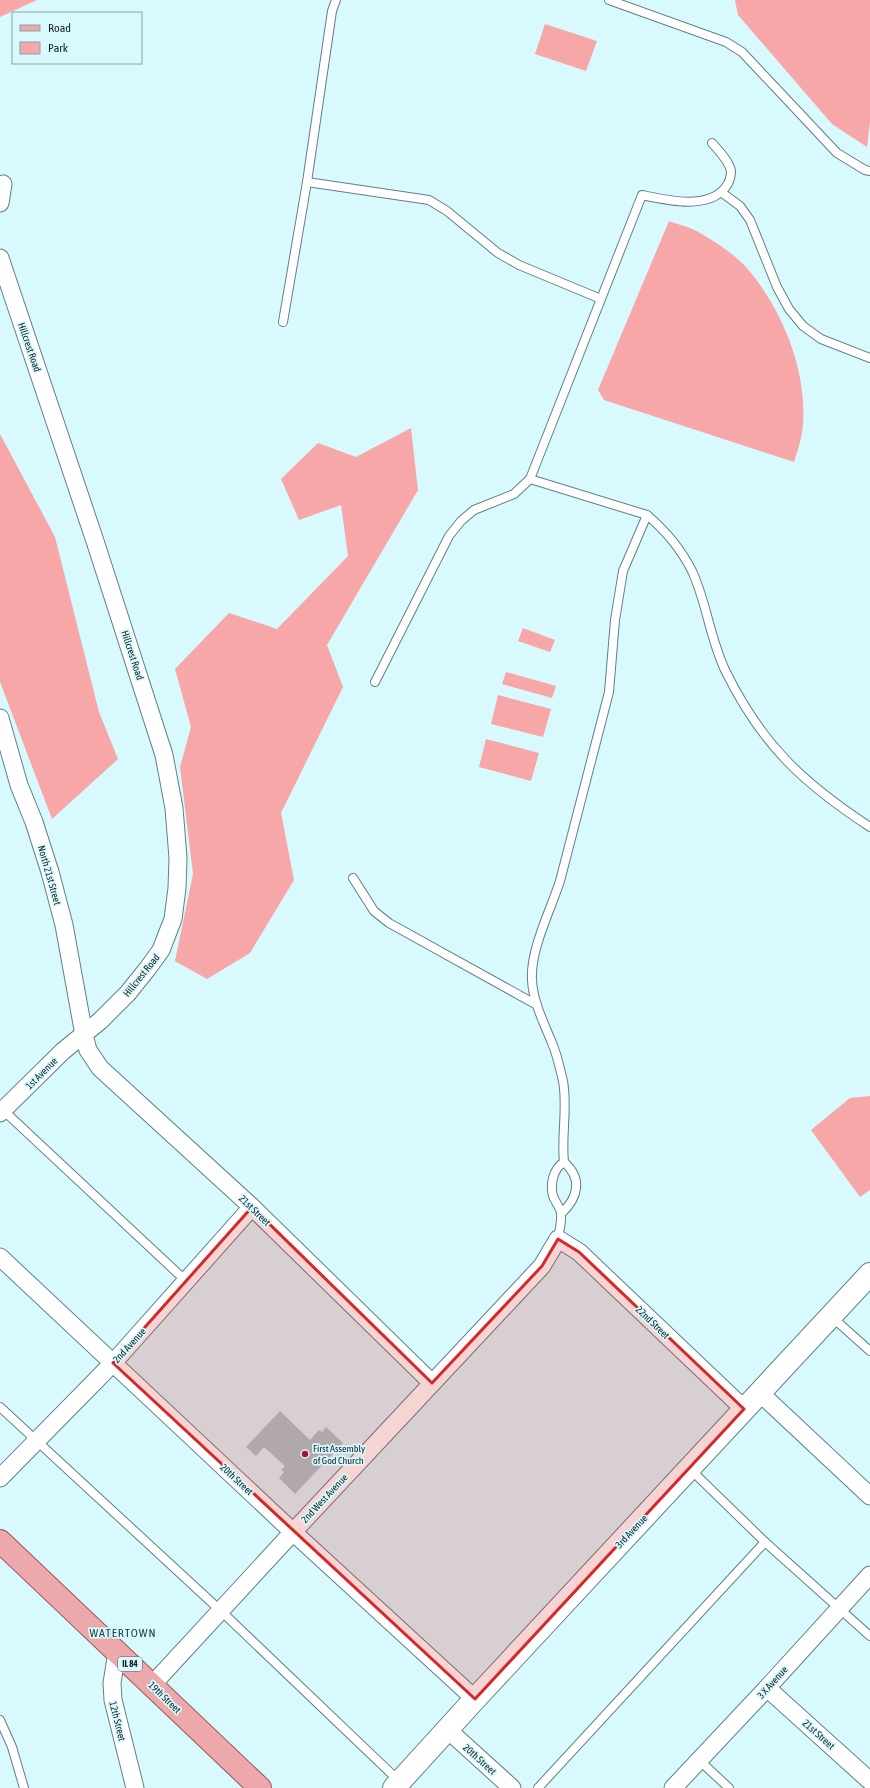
<svg xmlns="http://www.w3.org/2000/svg" width="870" height="1788" font-family="'Asap Condensed',sans-serif">
<style>
.green{fill:#f7a7a8}
.building{fill:#a8c8cc}
.lines{fill:none;stroke-linecap:round;stroke-linejoin:round}
.lane-casing{stroke:#618083;stroke-width:10}
.street-casing{stroke:#618083;stroke-width:19}
.secondary-casing{stroke:#618083;stroke-width:24}
.primary-casing{stroke:#9a5357;stroke-width:24}
.lane{stroke:#fff;stroke-width:8}
.street{stroke:#fff;stroke-width:17}
.secondary{stroke:#fff;stroke-width:22}
.primary{stroke:#eda8ac;stroke-width:22}
.marked{fill:#d62828;fill-opacity:0.2;stroke:#d62828;stroke-width:3;stroke-linejoin:round}
.poi-dot{fill:#aa1432;stroke:#d8f9fd;stroke-width:1.5}
.labels{text-anchor:middle;stroke-width:3.5;stroke-linejoin:round;paint-order:stroke}
.shield{fill:#d8f9fd;stroke:#506264;stroke-width:1}
.shield-label{font-size:9px;font-weight:bold;fill:#152122}
.street-label{font-size:10px;fill:#152122;stroke:#d8f9fd}
.poi-label{font-size:10px;fill:#152122;stroke:#d8f9fd;text-anchor:start}
.quarter-label{font-size:12px;letter-spacing:1px;fill:#244144;stroke:#d8f9fd}
</style>
<rect width="100%" height="100%" fill="#d8f9fd"/>
<!-- green -->
<g class="green">
<polygon points="0,0 37,0 0,17"/>
<polygon points="735,0 870,0 870,122 867,147 832,124 738,15"/>
<polygon points="545,24 597,41 586,71 535,54"/>
<path d="M669 221C679 225 691 227 700 233 716 242 734 254 746 267 783 309 810 376 802 433 800 443 797 453 794 462L604 400 598 390Z"/>
<polygon points="411,428 418,490 327,645 343,687 281,813 294,880 250,953 207,979 175,961 193,874 180,767 191,727 175,669 229,613 277,629 348,556 341,505 299,520 281,479 318,443 356,457"/>
<polygon points="0,434 55,537 99,712 118,759 52,819 0,682"/>
<polygon points="523,628 555,640 550,652 518,641"/>
<polygon points="506,672 556,686 552,698 502,684"/>
<polygon points="498,695 551,709 543,737 491,724"/>
<polygon points="486,739 539,753 531,781 479,767"/>
<polygon points="870,1096 870,1190 860,1197 811,1130 850,1098"/>
</g>
<!-- building -->
<polygon class="building" points="280,1411 310,1440 319,1430 322,1432 326,1427 343,1443 295,1494 279,1478 284,1472 281,1470 285,1466 264,1447 256,1456 246,1447"/>
<g class="lines">
<!-- lane casing -->
<g class="lane-casing">
<g id="lane">
<polyline points="609,0 726,42 742,52 837,153 865,170 870,171"/>
<path d="M712 143C719 151 729 161 731 171 731 178 729 183 725 188 707 210 666 200 642 195L530 479 647 515C666 531 681 549 692 571 707 603 710 640 726 672 762 745 803 783 870 827"/>
<polyline points="307,182 429,200 447,211 498,253 519,265 601,299"/>
<polyline points="721,192 740,206 750,220 777,287 789,309 803,326 821,339 870,358"/>
<polyline points="283,322 307,182 332,11 336,0"/>
<polyline points="375,682 449,536 461,521 474,510 514,494 530,479"/>
<polyline points="353,878 374,911 389,923 537,1005"/>
<polyline points="3,1110 186,1281"/>
<path d="M564 1162C561 1135 568 1108 563 1081 560 1069 557 1054 552 1043 544 1023 533 1002 532 980 530 950 551 909 560 881L609 692 615 620 623 571 647 515"/>
<path d="M558 1239C559 1231 562 1221 561 1214 561 1208 555 1202 553 1196 550 1184 553 1169 564 1162 583 1179 578 1197 562 1213"/>
<polyline points="832,1317 870,1351"/>
<polyline points="0,1407 221,1611 399,1781"/>
<polyline points="690,1469 765,1542 870,1636"/>
<polyline points="0,1720 12,1747 24,1788"/>
<polyline points="699,1760 729,1788"/>
<polyline points="538,1788 765,1542"/>
</g>
</g>
<!-- street casing -->
<g class="street-casing">
<g id="street">
<polyline points="0,203 3,184"/>
<polyline points="0,258 95,541 164,755 174,808 178,858 177,888 173,919 161,950 148,968 128,993 100,1021 63,1051 0,1113"/>
<polyline points="0,718 19,785 34,822 50,872 64,925 84,1035 88,1050 100,1068 252,1207 432,1383"/>
<polyline points="0,1257 293,1532 475,1699"/>
<polyline points="760,1393 870,1496"/>
<polyline points="0,1478 113,1363 252,1207"/>
<polyline points="117,1652 112,1683 113,1700 135,1788"/>
<polyline points="152,1685 293,1532 542,1266 558,1239 579,1252 744,1409"/>
<polyline points="767,1688 870,1781"/>
<polyline points="448,1730 512,1788"/>
<polyline points="673,1788 767,1688 870,1575"/>
</g>
</g>
<!-- secondary casing -->
<g class="secondary-casing">
<polyline id="secondary" points="394,1788 475,1699 870,1274"/>
</g>
<!-- primary casing -->
<g class="primary-casing">
<polyline id="primary" points="0,1541 260,1788"/>
</g>
<!-- lane -->
<use href="#lane" class="lane"/>
<!-- street -->
<use href="#street" class="street"/>
<!-- secondary -->
<use href="#secondary" class="secondary"/>
<!-- primary -->
<use href="#primary" class="primary"/>
</g>
<!-- marked area -->
<path class="marked" d="M252 1207 432 1383 542 1266 558 1239 579 1252 744 1409 475 1699 113 1363Z"/>
<!-- markers -->
<circle class="poi-dot" cx="305" cy="1454" r="4"/>
<g class="labels">
<!-- shield labels -->
<rect class="shield" x="118" y="1657" width="24" height="14" rx="3"/>
<g class="shield-label">
<text x="130" y="1667">IL 84</text>
</g>
<!-- street labels -->
<g class="street-label">
<text transform="translate(30 347) rotate(71)" y="4">Hillcrest Road</text>
<text transform="translate(133 655) rotate(72)" y="4">Hillcrest Road</text>
<text transform="translate(50 875) rotate(74)" y="4">North 21st Street</text>
<text transform="translate(141 975) rotate(-51)" y="4">Hillcrest Road</text>
<text transform="translate(41 1073) rotate(-45)" y="4">1st Avenue</text>
<text transform="translate(255 1210) rotate(44)" y="4">21st Street</text>
<text transform="translate(653 1322) rotate(44)" y="4">22nd Street</text>
<text transform="translate(129 1345) rotate(-48)" y="4">2nd Avenue</text>
<text transform="translate(237 1479) rotate(43)" y="4">20th Street</text>
<text transform="translate(324 1498) rotate(-47)" y="4">2nd West Avenue</text>
<text transform="translate(631 1531) rotate(-47)" y="4">3rd Avenue</text>
<text transform="translate(772 1682) rotate(-48)" y="4">3 X Avenue</text>
<text transform="translate(165 1697) rotate(44)" y="4">19th Street</text>
<text transform="translate(118 1721) rotate(76)" y="4">12th Street</text>
<text transform="translate(819 1734) rotate(42)" y="4">21st Street</text>
<text transform="translate(480 1759) rotate(42)" y="4">20th Street</text>
</g>
<!-- poi labels -->
<g class="poi-label">
<text x="313" y="1452">First Assembly<tspan x="313" dy="12">of God Church</tspan></text>
</g>
<!-- quarter labels -->
<g class="quarter-label">
<text x="123" y="1637">WATERTOWN</text>
</g>
</g>
<!-- legend -->
<rect x="12" y="12" width="130" height="52" fill="#d8f9fd" stroke="#8aa3a5"/>
<rect x="20" y="25" width="20" height="6" fill="#eda8ac" stroke="#8aa3a5"/>
<text x="48" y="32" font-size="12" fill="#152122">Road</text>
<rect x="20" y="42" width="20" height="12" fill="#f7a7a8" stroke="#8aa3a5"/>
<text x="48" y="52" font-size="12" fill="#152122">Park</text>
</svg>
